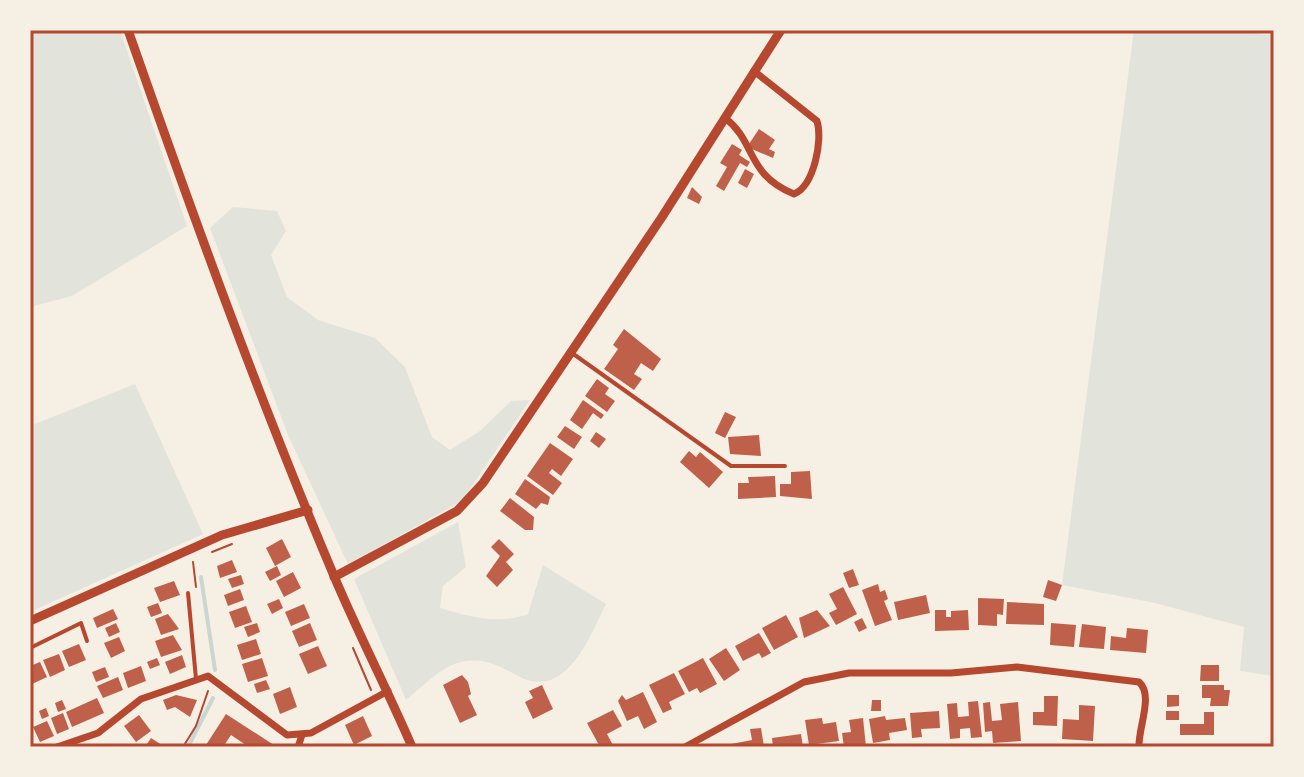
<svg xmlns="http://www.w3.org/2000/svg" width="1304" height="777" font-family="'IBM Plex Sans',sans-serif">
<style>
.green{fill:#e2e4dc}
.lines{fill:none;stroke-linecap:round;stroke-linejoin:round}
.stream{stroke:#c9d6d2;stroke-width:4}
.building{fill:#bf614a}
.path{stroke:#b5482f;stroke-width:2}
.service{stroke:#b5482f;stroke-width:4}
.minor{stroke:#b5482f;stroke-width:7}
.tertiary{stroke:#b5482f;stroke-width:9}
.neatline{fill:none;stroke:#b5482f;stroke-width:3}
</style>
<rect width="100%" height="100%" fill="#f6efe4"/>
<!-- green -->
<g class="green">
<polygon points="30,30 120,30 187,226 72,296 30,307"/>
<polygon points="1134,30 1233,30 1274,36 1274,676 1240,671 1244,627 1155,603 1062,585"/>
<polygon points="233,207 277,211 286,231 271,255 287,297 318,320 375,338 405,367 432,437 450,450 480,431 511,401 530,400 462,501 348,564 288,435 210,228"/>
<polygon points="135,384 203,534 30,612 30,426"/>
<path d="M458 522 466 567 443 586 440 608C470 617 499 625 528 614L543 565 606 604C590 636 566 702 518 676 499 666 484 657 461 662 442 666 421 688 406 700L354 579Z"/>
</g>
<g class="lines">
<!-- stream -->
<g class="stream">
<polyline points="201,577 215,670"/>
<polyline points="188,747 213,698"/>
</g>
</g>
<!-- building -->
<g class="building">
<polygon points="759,129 775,140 769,149 775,152 773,158 747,147"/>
<polygon points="732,144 742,150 739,155 750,162 747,167 740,163 724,191 716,186 727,167 720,163"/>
<polygon points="745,169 754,174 747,188 738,183"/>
<polygon points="692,187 702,197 699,204 687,198"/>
<polygon points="624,329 661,359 653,371 641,363 634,374 642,379 634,390 604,369 618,349 613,345"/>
<polygon points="597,379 609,388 605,394 615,401 607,412 585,396"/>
<polygon points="583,400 604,415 601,419 593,413 582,429 570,420"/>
<polygon points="725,412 736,417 725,438 715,433"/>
<polygon points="565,426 582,437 574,449 557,437"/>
<polygon points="596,432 606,439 599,448 590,441"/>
<polygon points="759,435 761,456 730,454 728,437"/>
<polygon points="550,443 573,459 561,476 552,469 549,473 562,483 553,495 527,476"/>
<polygon points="689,451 696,457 700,452 723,472 709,488 680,462"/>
<polygon points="810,471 812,499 780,496 780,484 791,484 791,472"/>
<polygon points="775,476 776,497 738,499 738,483 749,483 748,477"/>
<polygon points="525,479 550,497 548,505 541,503 536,509 515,494"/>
<polygon points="510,498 534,517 533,530 525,530 500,511"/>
<polygon points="282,539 291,557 275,566 266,548"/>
<polygon points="499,539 514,554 506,562 513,570 497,587 486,576 500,556 491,547"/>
<polygon points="232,560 237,572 220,578 217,566"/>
<polygon points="277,566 281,575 270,581 265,572"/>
<polygon points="853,569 859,585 849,588 843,573"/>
<polygon points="293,572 301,588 284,597 276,581"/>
<polygon points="241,575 244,584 232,588 228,579"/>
<polygon points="1048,580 1062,585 1056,601 1043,597"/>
<polygon points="174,581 180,595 160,602 154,588"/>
<polygon points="878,584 880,592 885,590 888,599 884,601 892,620 875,626 862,590"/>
<polygon points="843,587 857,614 836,625 829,613 837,609 829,594"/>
<polygon points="240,589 244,600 228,606 224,595"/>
<polygon points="926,595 930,613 898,620 894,602"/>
<polygon points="978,598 1004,599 1003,615 997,614 997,626 978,625"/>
<polygon points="279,599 283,608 272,614 267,604"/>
<polygon points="1007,602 1044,604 1044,625 1006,624"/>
<polygon points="158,603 162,613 151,617 147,607"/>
<polygon points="304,604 310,618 291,626 285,612"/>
<polygon points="246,606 252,622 235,628 229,612"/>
<polygon points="113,609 118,619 97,628 93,618"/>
<polygon points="817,610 830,626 804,638 799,618"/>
<polygon points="935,610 946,610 946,617 951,617 951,611 968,610 969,630 935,631"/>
<polygon points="168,614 179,629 161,635 155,619"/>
<polygon points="786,615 798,637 774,650 762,628"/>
<polygon points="862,618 867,628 859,632 854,622"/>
<polygon points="116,623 120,632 109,637 105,628"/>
<polygon points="257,623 260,632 248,637 244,627"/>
<polygon points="310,623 317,640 299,647 292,631"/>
<polygon points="1051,623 1076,625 1074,647 1050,645"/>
<polygon points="1082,624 1106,627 1104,649 1079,647"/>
<polygon points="1127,628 1148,630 1146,653 1110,650 1111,636 1126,638"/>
<polygon points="759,633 771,653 762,658 759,653 743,661 735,646"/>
<polygon points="173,635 182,650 161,657 155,641"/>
<polygon points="119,637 125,651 111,658 104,643"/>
<polygon points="256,639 261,654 242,660 237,645"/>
<polygon points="79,644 86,660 69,667 62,651"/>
<polygon points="318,646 327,666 308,674 299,654"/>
<polygon points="726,648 740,670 724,681 709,659"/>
<polygon points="59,654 65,670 50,677 43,660"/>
<polygon points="182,655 186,667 170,674 165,662"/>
<polygon points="157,658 160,665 150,669 147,662"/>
<polygon points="262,658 268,676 248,682 242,664"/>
<polygon points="703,658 717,684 700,693 697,688 689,692 678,671"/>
<polygon points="40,662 47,677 30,685 30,666"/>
<polygon points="1201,665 1219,665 1219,681 1200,681"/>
<polygon points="141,666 146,681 128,688 123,673"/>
<polygon points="105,667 109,677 96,682 92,672"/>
<polygon points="674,673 685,694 669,702 672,709 663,713 649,685"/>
<polygon points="462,675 468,682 471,694 468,696 477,715 460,723 443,685"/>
<polygon points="118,677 123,690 103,698 97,686"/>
<polygon points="266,680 270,689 257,693 254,684"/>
<polygon points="542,685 553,709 533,719 525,702 533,698 529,691"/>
<polygon points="1202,685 1224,685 1224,690 1230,690 1228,706 1210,706 1211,698 1202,698"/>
<polygon points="290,687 297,707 280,714 273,694"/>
<polygon points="643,692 657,722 644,729 638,716 627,721 618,701 622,695 626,700"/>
<polygon points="176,695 197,700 190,717 175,707 167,710 163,700"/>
<polygon points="1167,695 1179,695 1179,706 1167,707"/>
<polygon points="1044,696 1058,696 1057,726 1033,725 1033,712 1044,712"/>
<polygon points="97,698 104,713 72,727 66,712"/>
<polygon points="62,700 66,709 58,712 55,703"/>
<polygon points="872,700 881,700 881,711 871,711"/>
<polygon points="978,701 982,737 971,738 970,728 960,729 960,738 950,739 947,704 957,703 958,717 969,716 968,702"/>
<polygon points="990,702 992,721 1002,720 1000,704 1018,702 1021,741 993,743 992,731 985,732 983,703"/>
<polygon points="1079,705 1095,706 1093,741 1062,739 1063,719 1079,720"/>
<polygon points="46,708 49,716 42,719 39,711"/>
<polygon points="613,710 622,726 607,734 614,747 600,747 587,723"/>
<polygon points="939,711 940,728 921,729 922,737 912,738 910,713"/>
<rect x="1166" y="711" width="13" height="9"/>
<polygon points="1204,712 1214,712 1214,735 1180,735 1180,724 1204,724"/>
<polygon points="63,713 69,729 57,734 51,718"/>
<polygon points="226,714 277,747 249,747 231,735 223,747 206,745"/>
<polygon points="139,715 151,731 136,742 124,726"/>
<polygon points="363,716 372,736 354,745 345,725"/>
<polygon points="885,716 886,720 905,718 907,730 889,733 890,740 873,743 869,719"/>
<polygon points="822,718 823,724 836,722 839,741 809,745 805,720"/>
<polygon points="863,718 866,747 844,747 842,733 851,732 849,720"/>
<polygon points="47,721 54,736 40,742 33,727"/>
<polygon points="761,728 764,747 732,747 731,744 752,740 750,729"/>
<polygon points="801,734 803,747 773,747 772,738"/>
<polygon points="151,738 165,747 145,747"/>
</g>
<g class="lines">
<!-- path -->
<g class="path">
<polyline points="212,552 232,544"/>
<polyline points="193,562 196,587"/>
<polyline points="353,648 371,690"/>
<polyline points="183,747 196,726 208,691"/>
</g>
<!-- service -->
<g class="service">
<polyline points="572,353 731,466 785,466"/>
<polyline points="188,593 196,679"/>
<polyline points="30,648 81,623 87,641"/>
</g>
<!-- minor -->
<g class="minor">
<path d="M725 118C756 141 746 175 794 194 814 186 823 140 817 121L754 71"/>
<polyline points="57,747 98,733 141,699 208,676 287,735 311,733 388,691"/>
<polyline points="298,747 302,735"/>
<path d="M685 747 804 682 849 673H951L1017 667 1139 682C1154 695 1138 728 1139 747"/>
</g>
<!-- tertiary -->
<g class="tertiary">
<path d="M128 30C192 213 258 396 334 576 358 633 387 689 412 747"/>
<polyline points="334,577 457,511 483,483 662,217 781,30"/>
<polyline points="30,621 222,535 308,510"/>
</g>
</g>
<!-- border -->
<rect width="1304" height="777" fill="none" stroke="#f6efe4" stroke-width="64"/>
<rect x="32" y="32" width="1240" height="713" class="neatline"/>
</svg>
